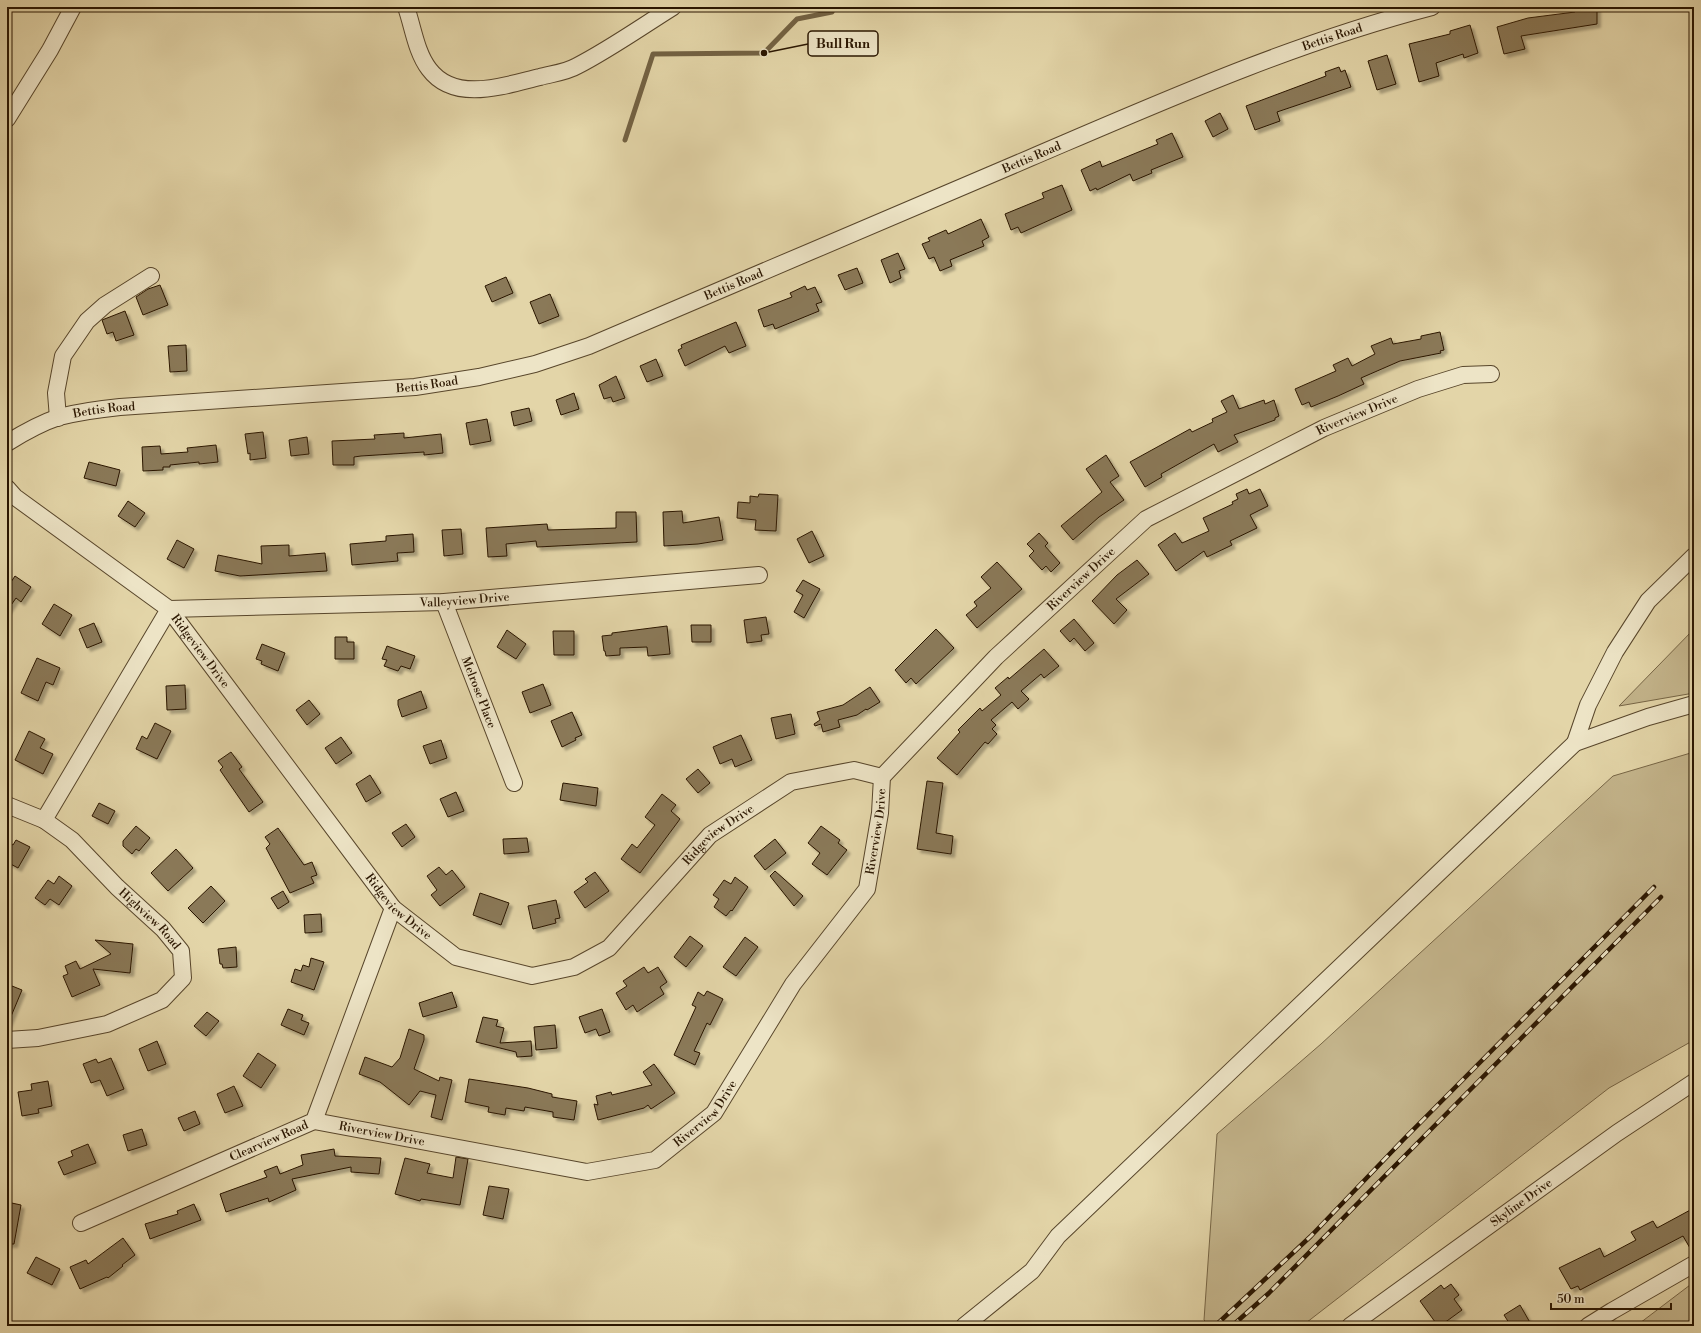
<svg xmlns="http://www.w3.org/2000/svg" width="1701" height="1333" font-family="'Libre Bodoni',serif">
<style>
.green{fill:#c4b58c;stroke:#776646}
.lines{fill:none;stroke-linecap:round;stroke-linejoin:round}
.stream{stroke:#736243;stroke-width:5}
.building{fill:#8a7958;stroke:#2a1601;filter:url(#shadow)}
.minor-casing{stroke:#58462b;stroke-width:18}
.minor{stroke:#ede4c6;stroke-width:16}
.rail-casing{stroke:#2a1601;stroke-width:4.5}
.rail{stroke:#ede4c6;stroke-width:3;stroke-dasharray:9;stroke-linecap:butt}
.labels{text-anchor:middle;stroke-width:3.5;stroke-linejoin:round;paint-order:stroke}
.street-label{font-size:12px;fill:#2a1601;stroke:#ede4c6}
.leader{fill:none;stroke:#2a1601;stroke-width:1.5}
.callout-dot{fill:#2a1601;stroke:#ede4c6;stroke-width:1.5}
.callout{fill:#ede4c6;stroke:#2a1601;stroke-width:1.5}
.callout-label{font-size:13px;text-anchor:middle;font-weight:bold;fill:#2a1601}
</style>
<defs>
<filter id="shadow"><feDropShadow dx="3.5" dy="3.5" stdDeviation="1" flood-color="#0004"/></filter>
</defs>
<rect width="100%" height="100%" fill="#e3d5a8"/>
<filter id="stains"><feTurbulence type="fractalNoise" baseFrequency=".005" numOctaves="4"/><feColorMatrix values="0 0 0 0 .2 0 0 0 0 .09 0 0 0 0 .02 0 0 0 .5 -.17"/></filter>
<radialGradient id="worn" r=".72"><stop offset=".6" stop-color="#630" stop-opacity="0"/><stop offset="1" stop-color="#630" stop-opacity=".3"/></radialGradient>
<!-- green -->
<g class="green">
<polygon points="1694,629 1694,693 1619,706"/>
<polygon points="1694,752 1694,1040 1609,1088 1302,1326 1210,1326 1204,1320 1217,1134 1321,1044 1613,776"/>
<polygon points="1694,1282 1694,1326 1636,1326"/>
</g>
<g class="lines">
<!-- stream -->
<polyline class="stream" points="625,140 653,54 764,53 797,19 832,12 834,7"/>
</g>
<!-- building -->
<g class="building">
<polygon points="1575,7 1597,7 1597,24 1521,36 1525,49 1504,54 1497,27 1528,18 1575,12"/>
<polygon points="1470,25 1478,53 1464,58 1463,54 1436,63 1439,76 1419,82 1409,44 1450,34 1450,31"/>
<polygon points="1387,55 1396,84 1377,90 1368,61"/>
<polygon points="1339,67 1341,72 1345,70 1351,87 1277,112 1280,121 1255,130 1246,106 1326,76 1325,72"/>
<polygon points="1220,113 1228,129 1213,137 1205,121"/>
<polygon points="1172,133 1183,157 1151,170 1152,173 1133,181 1130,174 1097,190 1096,188 1090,191 1081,170 1100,161 1102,167 1158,144 1156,140"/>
<polygon points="1062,185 1072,210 1021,233 1018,227 1011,230 1005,214 1044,198 1042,193"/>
<polygon points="981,219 989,237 982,241 984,246 950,260 952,266 940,271 934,257 929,259 922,244 930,241 928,238 946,230 948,234"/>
<polygon points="898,253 905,269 899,271 901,278 890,283 881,260"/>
<polygon points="857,268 863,283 845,290 838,275"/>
<polygon points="506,277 513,293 492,302 485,286"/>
<polygon points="160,285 168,305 143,315 136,297 148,289"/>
<polygon points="805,286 807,290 815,287 822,302 816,304 819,311 775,329 773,324 764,327 758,310 792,297 790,293"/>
<polygon points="550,294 559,316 539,324 530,302"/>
<polygon points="125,311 134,335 116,341 113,332 107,334 102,320"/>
<polygon points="736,322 746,346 729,353 725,346 685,366 678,350 682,348 681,345"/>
<polygon points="1440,332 1444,350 1440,351 1441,353 1400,361 1361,378 1364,384 1338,396 1311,407 1309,402 1302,405 1295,389 1336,371 1333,365 1348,358 1352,366 1375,354 1371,346 1391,338 1393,344 1421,339 1421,336"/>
<polygon points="186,345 187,371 170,372 168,346"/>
<polygon points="656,359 663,376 647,382 640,366"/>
<polygon points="616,376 625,398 613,402 611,397 604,399 599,385"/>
<polygon points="574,393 579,409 561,415 556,400"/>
<polygon points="1233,395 1239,409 1264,400 1265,404 1274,400 1279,416 1275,418 1275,420 1234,435 1238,442 1218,452 1214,444 1161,474 1162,477 1145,487 1130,462 1190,429 1192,432 1213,422 1212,419 1227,412 1221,401"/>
<polygon points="529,408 532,421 514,426 511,412"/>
<polygon points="487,419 491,441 470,445 466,423"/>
<polygon points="263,432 266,458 250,460 250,453 248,454 245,434"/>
<polygon points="404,433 404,438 441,434 443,453 424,455 424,452 361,456 354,457 354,465 333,465 332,441 375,439 374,435"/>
<polygon points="307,437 309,454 291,456 289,440"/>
<polygon points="216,445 218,462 199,464 199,462 170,465 170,467 163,467 163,470 143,471 142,447 160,446 161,454 188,452 187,448"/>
<polygon points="1106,455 1119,476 1110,482 1124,500 1099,517 1073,540 1061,526 1102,492 1086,469"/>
<polygon points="89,462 120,470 116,486 84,478"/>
<polygon points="1247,489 1249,494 1260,489 1268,506 1250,515 1257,528 1230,541 1232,545 1207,557 1204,551 1176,571 1158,545 1175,533 1182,543 1209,531 1203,518 1233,504 1232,502 1238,499 1236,494"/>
<polygon points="759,494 778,495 776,531 755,530 756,520 737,518 738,502 750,503 750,496 758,497"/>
<polygon points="128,501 145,513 135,527 118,516"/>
<polygon points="682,511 683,523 719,517 723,540 698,544 664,546 663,512"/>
<polygon points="616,512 636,512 637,542 537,547 536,541 506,544 507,556 488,557 486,528 547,524 548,530 616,528"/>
<polygon points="461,529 463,554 444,556 442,530"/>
<polygon points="812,531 824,556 809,563 797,539"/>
<polygon points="1039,533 1048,543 1045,546 1060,563 1051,572 1046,566 1042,570 1029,556 1034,551 1027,544"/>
<polygon points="413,534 414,552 397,553 398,561 352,565 350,544 386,541 386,536"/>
<polygon points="177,540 194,549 184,568 167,559"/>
<polygon points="289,545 289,556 325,553 327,571 240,576 215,571 218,555 262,564 261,546"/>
<polygon points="1137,560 1149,574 1116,599 1127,610 1114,624 1092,601 1117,575"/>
<polygon points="997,562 1022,589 977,628 966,615 977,606 974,602 991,588 981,577"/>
<polygon points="15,576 31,587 21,602 16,598 7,611 7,588"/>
<polygon points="803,580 820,589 804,618 794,612 803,595 796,591"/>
<polygon points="54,604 72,615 60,636 42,624"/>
<polygon points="766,617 769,634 761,635 762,641 747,643 744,620"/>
<polygon points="1074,619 1094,643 1085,651 1074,638 1070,642 1060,631"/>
<polygon points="94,623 102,642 87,648 79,629"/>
<polygon points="691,625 711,625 711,642 692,642"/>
<polygon points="667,626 670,654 648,656 647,647 620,648 620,655 606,656 605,651 604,651 602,636 612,635 612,633"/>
<polygon points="936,629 954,648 916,684 911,678 906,683 895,670"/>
<polygon points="507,630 526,644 516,659 497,647"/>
<polygon points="553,631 574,631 574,655 554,655"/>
<polygon points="335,637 347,637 347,642 354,642 354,659 335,659"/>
<polygon points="262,644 285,653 278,671 261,664 262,661 256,659"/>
<polygon points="387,646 415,656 410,669 401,666 398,671 384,666 387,660 382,659"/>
<polygon points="1044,649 1059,666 1044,678 1041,674 1021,691 1029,699 1018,709 1012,702 991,720 996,725 992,729 997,734 988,744 985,742 957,775 937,758 960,732 958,730 980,708 982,711 1001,695 995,688 1008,677 1009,679"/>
<polygon points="37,658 60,668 53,685 46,682 38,701 21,693"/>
<polygon points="543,684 551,705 530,713 522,692"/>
<polygon points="185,685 186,709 167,710 166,686"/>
<polygon points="870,687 880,702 867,710 866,709 857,715 838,720 840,727 823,732 821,724 815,726 814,724 820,720 817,712 843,705"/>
<polygon points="421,691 427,708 402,717 398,705 398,700"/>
<polygon points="309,700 320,714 307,725 296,710"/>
<polygon points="572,712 582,735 575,738 576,740 562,747 551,721"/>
<polygon points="791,714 795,734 776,739 771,718"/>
<polygon points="155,723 171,731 157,759 136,749 142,736 147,739"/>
<polygon points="29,731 45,739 40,748 53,754 43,774 15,760"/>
<polygon points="741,735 752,760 735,767 732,759 720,764 713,747"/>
<polygon points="341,737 352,753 336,764 325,748"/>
<polygon points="441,740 447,758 430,764 423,746"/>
<polygon points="231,752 242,767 239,769 263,802 249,812 220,770 223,767 218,761"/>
<polygon points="698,769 710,783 698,793 686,779"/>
<polygon points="370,775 381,793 366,802 356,784"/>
<polygon points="927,781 943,783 936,833 953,836 951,854 917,849"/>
<polygon points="563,783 598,788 596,806 560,800"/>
<polygon points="456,792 464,811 448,817 440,799"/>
<polygon points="662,794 676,805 671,811 680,819 640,873 621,859 632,844 637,848 655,825 645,817"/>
<polygon points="99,803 115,811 108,824 92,816"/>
<polygon points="406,824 415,837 402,847 392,833"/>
<polygon points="136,826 150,838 139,851 136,849 132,854 123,846 123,841"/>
<polygon points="821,826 840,840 838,843 847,850 827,875 812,864 820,853 808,843"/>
<polygon points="278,828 304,865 312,862 317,875 311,877 314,883 290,893 266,848 270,844 265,837"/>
<polygon points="527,838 529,852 504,854 503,839"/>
<polygon points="775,839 786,853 765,870 754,856"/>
<polygon points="16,840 30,847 18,868 7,862 7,842 13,845"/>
<polygon points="176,849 193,868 168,891 151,873"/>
<polygon points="439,867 446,875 452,870 465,887 440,906 431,895 437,890 427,876"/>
<polygon points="775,871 803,896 794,906 770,876"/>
<polygon points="595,872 609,891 585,908 574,892 588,882 585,879"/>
<polygon points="59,876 72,886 59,905 50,899 45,905 35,898 48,880 54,884"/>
<polygon points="735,877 748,887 732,911 731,910 726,916 714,907 719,899 713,895 724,880 731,884"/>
<polygon points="211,886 225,901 203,923 188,908"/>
<polygon points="283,891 289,902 278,909 271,898"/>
<polygon points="480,893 509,903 501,925 473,915"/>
<polygon points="556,900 560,918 555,919 556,923 533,929 528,906"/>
<polygon points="321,914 322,932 305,933 304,915"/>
<polygon points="690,936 703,946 686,967 674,957"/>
<polygon points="745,937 758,947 736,976 723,967"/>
<polygon points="95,940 133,944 130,973 93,969 100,985 72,997 63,976 68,974 65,966 76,961 80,969 111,954"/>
<polygon points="236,947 237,967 223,968 222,964 220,964 218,949"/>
<polygon points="311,958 324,962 314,990 291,982 295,969 301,971 303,965 309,967"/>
<polygon points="644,967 648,973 658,967 667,982 660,987 664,994 637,1012 633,1005 626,1010 616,993 627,986 623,981"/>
<polygon points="7,984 22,990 7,1026"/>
<polygon points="707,991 723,999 710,1025 707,1023 694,1051 700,1053 695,1065 674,1055 696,1007 692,1005 698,992 704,996"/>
<polygon points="452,992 457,1007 423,1017 419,1003"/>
<polygon points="288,1009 303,1015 301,1020 309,1023 304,1035 281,1025"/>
<polygon points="602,1009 610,1032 599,1036 596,1029 585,1033 579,1017"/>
<polygon points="207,1012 219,1021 206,1036 194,1026"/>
<polygon points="483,1017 498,1020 496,1026 504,1028 500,1043 531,1041 532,1056 517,1057 516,1052 476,1042"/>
<polygon points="555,1025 557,1048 536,1050 534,1027"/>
<polygon points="409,1029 424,1035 424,1040 414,1069 439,1081 440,1077 452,1080 442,1120 431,1117 436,1095 420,1091 409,1105 380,1082 359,1074 365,1057 392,1067 400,1058"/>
<polygon points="157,1041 166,1064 148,1071 139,1049"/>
<polygon points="258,1053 276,1065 261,1088 243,1076"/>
<polygon points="111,1058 124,1089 107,1096 100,1080 91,1083 83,1064 96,1059 98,1063"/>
<polygon points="654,1064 675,1093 651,1109 648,1105 644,1108 598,1120 594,1104 598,1105 596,1096 611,1092 612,1095 652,1085 643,1072"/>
<polygon points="469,1079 528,1088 552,1094 552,1097 577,1101 574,1120 553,1117 553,1112 525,1107 524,1111 506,1108 505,1115 488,1112 489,1107 465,1102"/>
<polygon points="48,1081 52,1106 38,1109 39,1113 22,1116 18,1092 32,1090 31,1084"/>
<polygon points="234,1086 243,1106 225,1113 217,1094"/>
<polygon points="195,1111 200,1124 184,1131 178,1118"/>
<polygon points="142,1129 147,1145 128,1151 123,1135"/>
<polygon points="88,1144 96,1163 64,1175 58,1162 73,1156 71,1151"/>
<polygon points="334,1149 335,1156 381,1158 379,1174 351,1172 351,1167 292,1179 296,1190 269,1202 268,1198 226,1212 220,1194 267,1177 264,1171 277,1166 280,1174 303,1165 301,1155"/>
<polygon points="456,1157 468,1159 460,1205 421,1199 420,1201 395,1194 405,1158 430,1164 427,1173 453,1178"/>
<polygon points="489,1186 509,1189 503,1219 483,1215"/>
<polygon points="7,1202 21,1205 14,1244 7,1244"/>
<polygon points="194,1204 201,1220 150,1239 145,1224 178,1214 177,1211"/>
<polygon points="1694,1208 1694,1255 1683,1236 1580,1290 1578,1286 1571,1289 1559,1268 1600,1248 1604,1257 1636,1240 1631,1232 1653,1221 1657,1228"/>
<polygon points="123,1238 135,1255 122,1265 123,1266 108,1278 107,1277 80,1289 70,1267 86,1260 88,1264"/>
<polygon points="36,1257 60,1269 52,1285 27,1273"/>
<polygon points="1451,1284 1459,1295 1454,1299 1462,1310 1440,1326 1438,1326 1420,1301 1441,1285 1444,1289"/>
<polygon points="1520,1305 1532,1326 1511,1326 1504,1315"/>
</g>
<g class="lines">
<!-- minor casing -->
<g class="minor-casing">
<g id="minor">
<path d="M406 7C413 27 416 52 429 69 455 104 506 85 540 77 551 74 567 72 577 66 610 49 641 27 673 7"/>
<polyline points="7,119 50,50 73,7"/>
<polyline points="58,418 56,393 63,356 87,321 105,305 151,276"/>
<path id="s1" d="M7 443C23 433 41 423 59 417 79 412 100 409 120 407L415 387 479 377 535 364 589 346C736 283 883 221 1030 158 1161 102 1293 43 1432 7"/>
<path id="s2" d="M7 488 15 497 169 609 393 908 456 957 532 976 574 967 609 948 710 835 791 782 854 770 882 777"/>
<path id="s3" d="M444 602 514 783"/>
<polyline points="1575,743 1588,705 1615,652 1648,601 1694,556"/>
<path id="s4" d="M7 805 44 820 72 840 117 887 163 929 181 951 183 978 162 1000 107 1024 38 1038 7 1040"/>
<path id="s5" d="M44 820 169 609 444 602 759 575"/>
<path id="s6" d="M314 1121 587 1172 655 1160 714 1113 793 984 867 889 880 813 882 777 996 657 1146 519 1324 428 1418 389 1463 375 1491 374"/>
<path id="s7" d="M81 1223 314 1121 393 908"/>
<polyline points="964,1326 1032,1271 1058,1236 1103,1193 1575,743 1648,717 1694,704"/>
<path id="s8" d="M1350 1326 1617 1133 1694 1082"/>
<polyline points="1588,1326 1612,1311 1694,1264"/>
</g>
</g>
<!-- minor -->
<use href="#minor" class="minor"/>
<!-- rail casing -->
<g class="rail-casing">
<g id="rail">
<polyline points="1215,1326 1311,1236 1404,1139 1654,887"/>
<polyline points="1232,1326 1269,1293 1661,897"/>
</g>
</g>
<!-- rail -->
<use href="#rail" class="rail"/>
</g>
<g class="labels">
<!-- street labels -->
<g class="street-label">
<text dy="4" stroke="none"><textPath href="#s1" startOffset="1400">Bettis Road</textPath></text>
<text dy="4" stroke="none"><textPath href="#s1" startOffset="1076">Bettis Road</textPath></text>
<text dy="4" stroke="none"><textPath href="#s1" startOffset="752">Bettis Road</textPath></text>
<text dy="4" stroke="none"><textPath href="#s1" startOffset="428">Bettis Road</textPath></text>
<text dy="4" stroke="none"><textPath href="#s1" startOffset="104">Bettis Road</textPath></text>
<text dy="4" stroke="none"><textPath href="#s6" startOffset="1412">Riverview Drive</textPath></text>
<text dy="4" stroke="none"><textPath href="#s6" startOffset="1088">Riverview Drive</textPath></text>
<text dy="4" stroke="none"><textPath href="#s5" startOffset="541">Valleyview Drive</textPath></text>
<text dy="4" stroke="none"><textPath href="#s2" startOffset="255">Ridgeview Drive</textPath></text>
<text dy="4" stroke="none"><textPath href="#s3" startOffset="97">Melrose Place</textPath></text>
<text dy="4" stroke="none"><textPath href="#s6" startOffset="752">Riverview Drive</textPath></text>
<text dy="4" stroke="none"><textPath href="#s2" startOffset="975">Ridgeview Drive</textPath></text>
<text dy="4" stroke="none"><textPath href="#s2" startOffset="579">Ridgeview Drive</textPath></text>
<text dy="4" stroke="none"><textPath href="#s4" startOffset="185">Highview Road</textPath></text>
<text dy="4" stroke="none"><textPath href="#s6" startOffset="416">Riverview Drive</textPath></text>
<text dy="4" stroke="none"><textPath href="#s6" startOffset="69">Riverview Drive</textPath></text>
<text dy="4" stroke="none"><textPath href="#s7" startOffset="205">Clearview Road</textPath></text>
<text dy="4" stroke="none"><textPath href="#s8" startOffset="211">Skyline Drive</textPath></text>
</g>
</g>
<!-- callouts -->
<path class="leader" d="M764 53L808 44"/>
<circle class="callout-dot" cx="764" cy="53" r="4"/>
<rect class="callout" x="808" y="31" width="70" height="25" rx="4"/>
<g class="callout-label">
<text x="843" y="48">Bull Run</text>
</g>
<!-- margin -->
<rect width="1701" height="1333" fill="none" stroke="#e3d5a8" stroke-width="24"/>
<rect x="8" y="8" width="1685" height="1317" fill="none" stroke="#2a1601" stroke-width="2"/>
<rect x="12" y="12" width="1677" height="1309" fill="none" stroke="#2a1601"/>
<!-- scale -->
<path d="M1551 1303v6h120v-6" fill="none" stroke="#2a1601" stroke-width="2"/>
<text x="1557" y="1303" font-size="12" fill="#2a1601" stroke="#ede4c6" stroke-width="3" paint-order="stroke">50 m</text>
<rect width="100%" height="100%" filter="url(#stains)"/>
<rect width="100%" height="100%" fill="url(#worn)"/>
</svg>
